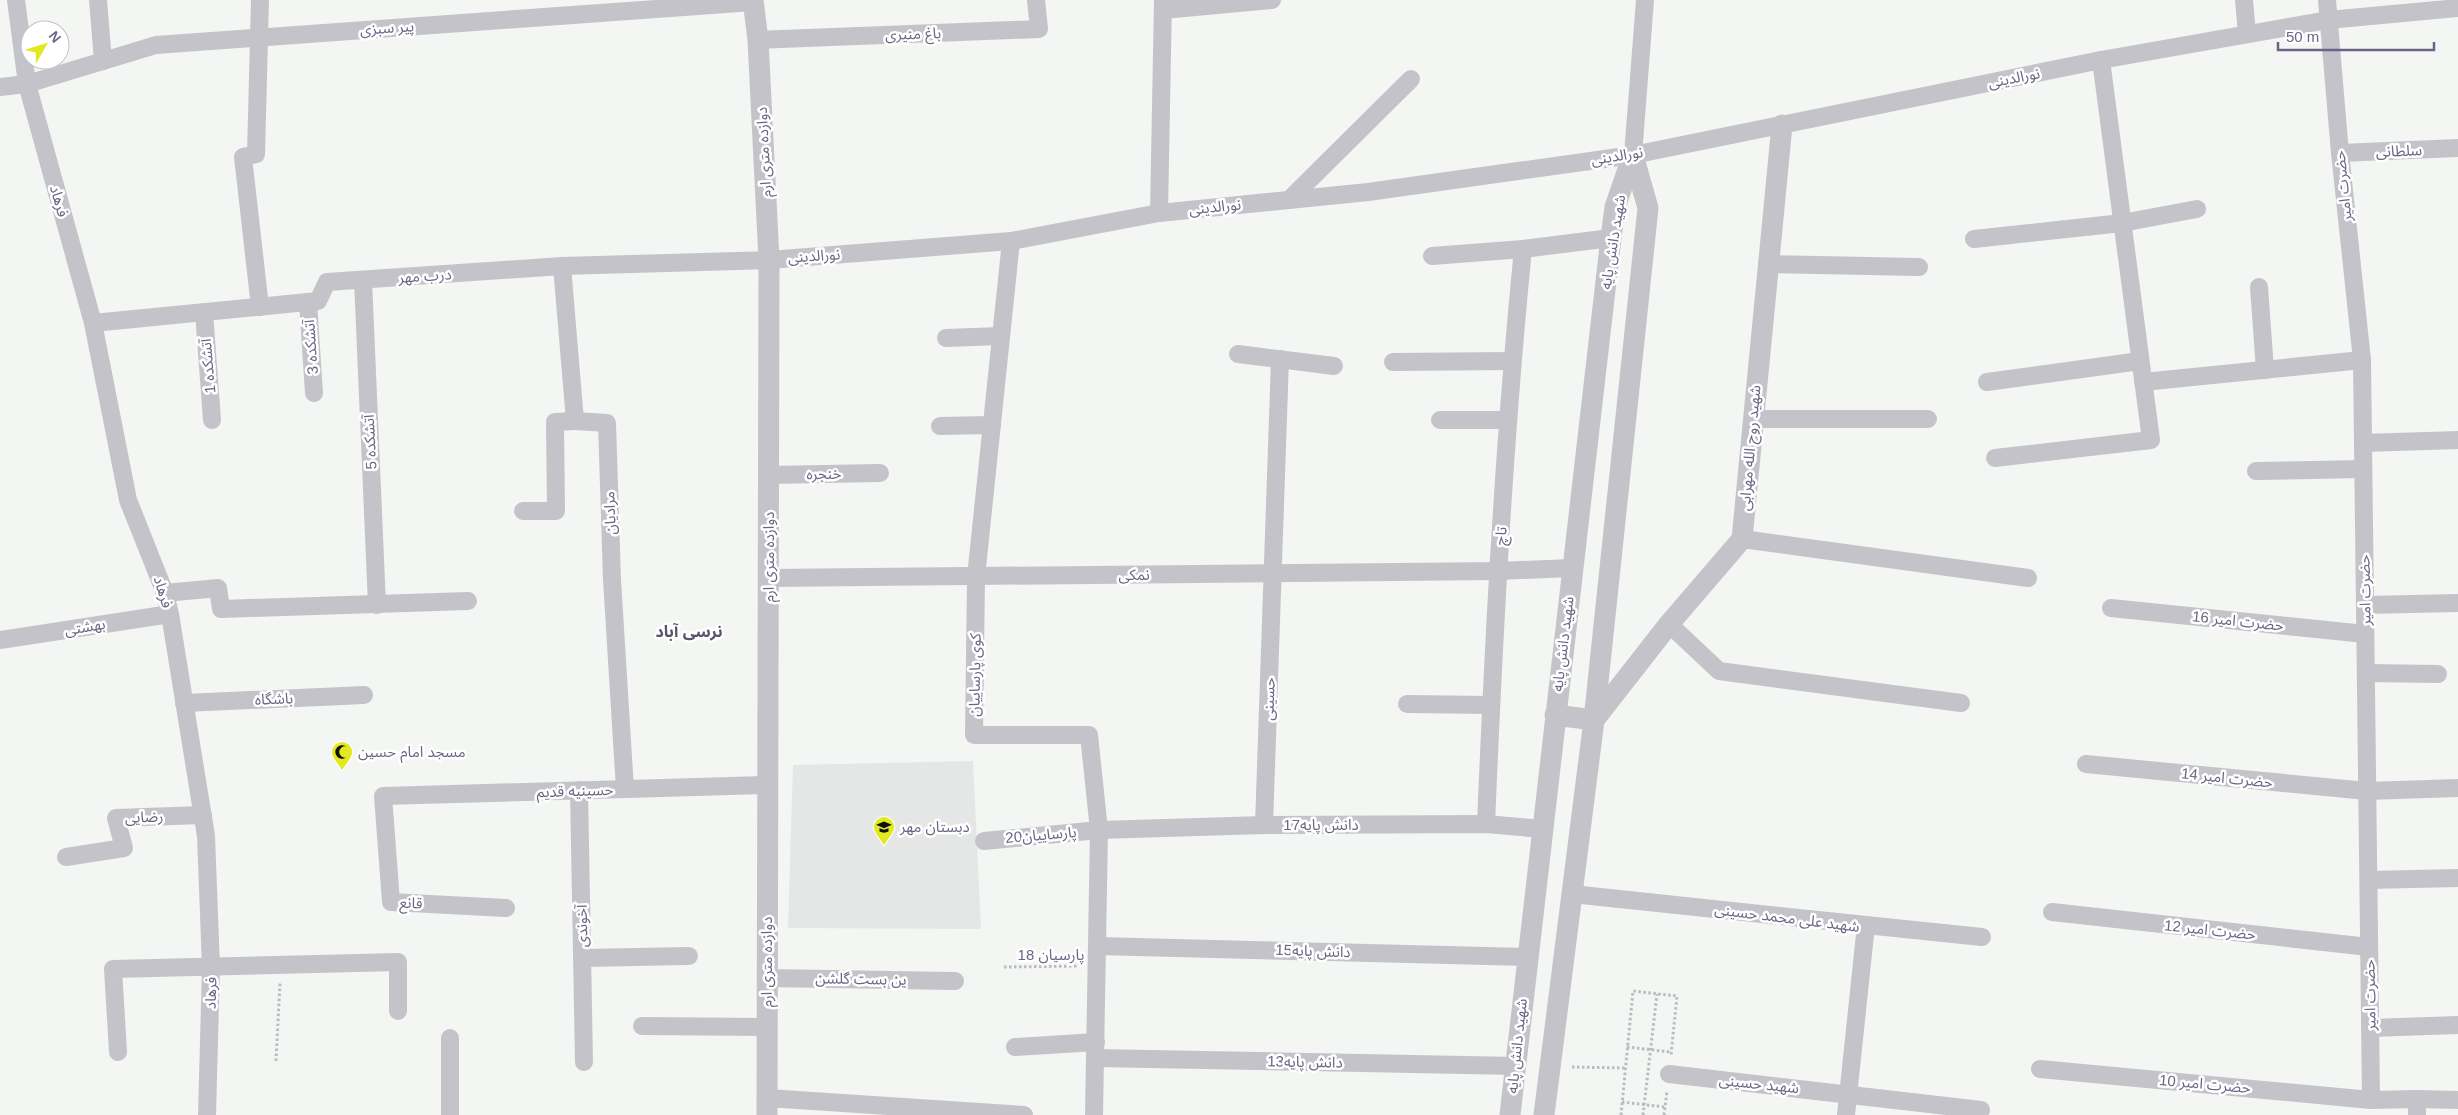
<svg xmlns="http://www.w3.org/2000/svg" width="2458" height="1115" font-family="Arial,'Noto Sans Arabic',sans-serif">
<style>
.built{fill:#e5e7e6}
.lines{fill:none;stroke-linecap:round;stroke-linejoin:round}
.path{stroke:#bcbbc0;stroke-width:3;stroke-dasharray:2.5 2.5;stroke-linecap:butt}
.minor{stroke:#c5c3ca;stroke-width:18}
.tertiary{stroke:#c5c3ca;stroke-width:21}
.labels{text-anchor:middle;stroke-width:5;stroke-linejoin:round;paint-order:stroke}
.street-label{font-size:15px;fill:#6c6485;stroke:#fff}
.poi-label{font-size:15px;fill:#6c6485;stroke:#fff;text-anchor:start}
.neighbourhood-label{font-size:16px;font-weight:bold;fill:#58526a;stroke:#fff}
</style>
<rect width="100%" height="100%" fill="#f3f6f3"/>
<!-- built -->
<polygon class="built" points="973,761 981,929 788,928 793,765"/>
<g class="lines">
<!-- path -->
<g class="path">
<polyline points="1004,967 1079,966"/>
<polyline points="1627,1047 1671,1052"/>
<polyline points="276,1061 280,983"/>
<polyline points="1572,1067 1625,1068"/>
<polyline points="1622,1102 1665,1107"/>
<polyline points="1621,1115 1633,991 1677,996 1671,1055"/>
<polyline points="1643,1115 1657,994"/>
<polyline points="1664,1115 1667,1091"/>
</g>
<!-- minor -->
<g class="minor">
<polyline points="16,0 27,84 93,323 128,500 165,593 170,614 206,836 211,967 207,1115"/>
<polyline points="98,0 103,61"/>
<polyline points="2244,0 2247,34"/>
<polyline points="2327,0 2340,153 2362,360 2371,1100 2417,1099 2417,1115"/>
<polyline points="1163,10 1272,0"/>
<polyline points="758,40 1039,29 1036,0"/>
<polyline points="0,87 27,84 156,45 753,2"/>
<polyline points="2340,153 2458,148"/>
<polyline points="1633,155 1645,0"/>
<polyline points="1289,200 1411,79"/>
<polyline points="1159,213 1163,0"/>
<polyline points="1974,239 2122,223 2197,209"/>
<polyline points="1011,241 976,577 974,735 1089,735 1099,830 1094,1115"/>
<polyline points="1432,256 1523,249 1611,238"/>
<polyline points="1767,264 1919,267"/>
<polyline points="562,266 575,421 607,423 612,580 625,789"/>
<polyline points="363,280 377,605"/>
<polyline points="2259,287 2265,370"/>
<polyline points="308,302 314,393"/>
<polyline points="260,307 243,157 256,154 260,0"/>
<polyline points="204,312 212,420"/>
<polyline points="93,323 318,301 327,282 562,266 769,260 1011,241 1159,213 1368,192 1633,155 2101,60 2328,20 2458,8"/>
<polyline points="946,338 1001,336"/>
<polyline points="1238,354 1334,366"/>
<polyline points="1393,362 1512,361"/>
<polyline points="1987,382 2140,361"/>
<polyline points="2143,382 2362,360"/>
<polyline points="1753,419 1928,419"/>
<polyline points="1440,420 1508,420"/>
<polyline points="940,426 992,425"/>
<polyline points="2363,443 2458,440"/>
<polyline points="1995,458 2151,440 2101,60"/>
<polyline points="2256,471 2363,469"/>
<polyline points="769,475 880,473"/>
<polyline points="523,511 556,511 555,422 575,421"/>
<polyline points="1742,539 2028,578"/>
<polyline points="769,578 1498,571 1572,568"/>
<polyline points="165,593 218,588 221,609 468,601"/>
<polyline points="2365,605 2458,603"/>
<polyline points="2111,608 2365,634"/>
<polyline points="1669,624 1719,671 1961,703"/>
<polyline points="0,640 170,614"/>
<polyline points="2366,673 2438,674"/>
<polyline points="184,703 364,695"/>
<polyline points="1407,704 1491,705"/>
<polyline points="2086,764 2367,791 2458,788"/>
<polyline points="579,790 584,1062"/>
<path d="M1486 824C1494 632 1504 440 1523 249"/>
<polyline points="1264,825 1280,359"/>
<polyline points="984,841 1099,830 1264,825 1486,824 1542,829"/>
<polyline points="66,857 124,848 116,818 203,815"/>
<polyline points="2369,880 2458,878"/>
<polyline points="1572,894 1866,925 1846,1115"/>
<polyline points="506,908 391,902 383,796 768,785"/>
<polyline points="2052,912 2369,947"/>
<polyline points="1866,925 1982,937"/>
<polyline points="1098,946 1527,957"/>
<polyline points="583,958 689,956"/>
<polyline points="767,978 955,981"/>
<polyline points="642,1026 767,1027"/>
<polyline points="2370,1028 2458,1025"/>
<polyline points="1015,1047 1096,1042"/>
<polyline points="118,1052 113,969 398,962 398,1011"/>
<polyline points="1095,1058 1516,1066"/>
<polyline points="2040,1069 2371,1100"/>
<polyline points="1669,1074 1981,1110"/>
<polyline points="767,1098 1024,1115"/>
<polyline points="2417,1099 2458,1100"/>
<polyline points="450,1115 450,1038"/>
</g>
<!-- tertiary -->
<g class="tertiary">
<polyline points="753,0 758,40 769,260 767,1115"/>
<polyline points="1555,715 1594,720 1669,624 1742,539 1782,125"/>
<polyline points="1510,1115 1611,238 1615,207 1633,155"/>
<polyline points="1544,1115 1594,720 1648,208 1633,155"/>
</g>
</g>
<!-- icons -->
<defs>
<g id="mosque-pin" transform="scale(1.125)"><path d="M0 17L-7.5 6A9.5 9.5 0 1 1 7.5 6Z" fill="#e3e920" stroke="#fff"/><path d="M3.5-4.9A6 6 0 1 0 3.5 4.9A5 5 0 1 1 3.5-4.9Z" fill="#111"/></g>
<g id="school-pin" transform="scale(1.125)"><path d="M0 17L-7.5 6A9.5 9.5 0 1 1 7.5 6Z" fill="#e3e920" stroke="#fff"/><path d="M0-5L7-2L0 1L-7-2ZM-4 1L0 2.5L4 1V4Q0 6-4 4Z" fill="#111"/></g>
</defs>
<g fill-rule="evenodd">
<use href="#mosque-pin" x="342" y="752"/>
<use href="#school-pin" x="884" y="827"/>
</g>
<g class="labels">
<!-- street labels -->
<g class="street-label">
<text transform="translate(387 28) rotate(-4)" y="5">پیر سبزی</text>
<text transform="translate(913 34) rotate(-2)" y="5">باغ منیری</text>
<text transform="translate(2014 78) rotate(-11)" y="5">نورالدینی</text>
<text transform="translate(2399 151) rotate(-2)" y="5">سلطانی</text>
<text transform="translate(764 152) rotate(-93)" y="5">دوازده متری ارم</text>
<text transform="translate(1617 156) rotate(-9)" y="5">نورالدینی</text>
<text transform="translate(2343 186) rotate(-96)" y="5">حضرت امیر</text>
<text transform="translate(59 201) rotate(74)" y="5">فرهاد</text>
<text transform="translate(1215 207) rotate(-6)" y="5">نورالدینی</text>
<text transform="translate(1613 242) rotate(-81)" y="5">شهید دانش پایه</text>
<text transform="translate(814 256) rotate(-4)" y="5">نورالدینی</text>
<text transform="translate(425 276) rotate(-4)" y="5">درب مهر</text>
<text transform="translate(311 347) rotate(-94)" y="5">آتشکده 3</text>
<text transform="translate(208 366) rotate(-95)" y="5">آتشکده 1</text>
<text transform="translate(370 442) rotate(-93)" y="5">آتشکده 5</text>
<text transform="translate(1750 448) rotate(-85)" y="5">شهید روح الله مهرابی</text>
<text transform="translate(824 474) rotate(-1)" y="5">خنجره</text>
<text transform="translate(610 513) rotate(-92)" y="5">مرادیان</text>
<text transform="translate(1501 536) rotate(-86)" y="5">تاچ</text>
<text transform="translate(769 557) rotate(-90)" y="5">دوازده متری ارم</text>
<text transform="translate(1134 575) rotate(-1)" y="5">نمکی</text>
<text transform="translate(2365 590) rotate(-91)" y="5">حضرت امیر</text>
<text transform="translate(163 592) rotate(73)" y="5">فرهاد</text>
<text transform="translate(2238 621) rotate(6)" y="5">حضرت امیر 16</text>
<text transform="translate(85 627) rotate(-9)" y="5">بهشتی</text>
<text transform="translate(1563 644) rotate(-83)" y="5">شهید دانش پایه</text>
<text transform="translate(975 675) rotate(-89)" y="5">کوی پارساییان</text>
<text transform="translate(274 699) rotate(-2)" y="5">باشگاه</text>
<text transform="translate(1269 699) rotate(-88)" y="5">حسینی</text>
<text transform="translate(2227 778) rotate(6)" y="5">حضرت امیر 14</text>
<text transform="translate(575 791) rotate(-2)" y="5">حسینیه قدیم</text>
<text transform="translate(144 817) rotate(-2)" y="5">رضایی</text>
<text x="1321" y="830">دانش پایه17</text>
<text transform="translate(1041 835) rotate(-5)" y="5">پارساییان20</text>
<text transform="translate(411 903) rotate(3)" y="5">قانع</text>
<text transform="translate(1787 918) rotate(7)" y="5">شهید علی محمد حسینی</text>
<text transform="translate(582 926) rotate(-91)" y="5">آخوندی</text>
<text transform="translate(2210 930) rotate(6)" y="5">حضرت امیر 12</text>
<text transform="translate(1313 951) rotate(2)" y="5">دانش پایه15</text>
<text x="1051" y="960">پارسیان 18</text>
<text transform="translate(767 962) rotate(-90)" y="5">دوازده متری ارم</text>
<text transform="translate(861 979) rotate(1)" y="5">ین بست گلشن</text>
<text transform="translate(211 993) rotate(-88)" y="5">فرهاد</text>
<text transform="translate(2370 995) rotate(-91)" y="5">حضرت امیر</text>
<text transform="translate(1517 1046) rotate(-84)" y="5">شهید دانش پایه</text>
<text transform="translate(1305 1062) rotate(1)" y="5">دانش پایه13</text>
<text transform="translate(1759 1084) rotate(6)" y="5">شهید حسینی</text>
<text transform="translate(2205 1084) rotate(5)" y="5">حضرت امیر 10</text>
</g>
<!-- poi labels -->
<g class="poi-label">
<text x="358" y="757">مسجد امام حسین</text>
<text x="900" y="832">دبستان مهر</text>
</g>
<!-- neighbourhood labels -->
<g class="neighbourhood-label">
<text x="689" y="637">نرسی آباد</text>
</g>
</g>
<!-- north arrow -->
<g transform="translate(45 45) rotate(51)"><circle r="24" fill="#ffffff" stroke="#c4c1ce"/>
<path d="M0-4L9 19L0 12L-9 19Z" fill="#e3e920"/>
<text y="-8" font-size="14" font-weight="bold" text-anchor="middle" fill="#6c6485">N</text>
</g>
<!-- scale -->
<path d="M2278 42v8h156v-8" fill="none" stroke="#6c6485" stroke-width="2.5"/>
<text x="2286" y="42" font-size="15" fill="#6c6485" stroke="#ffffff" stroke-width="4" paint-order="stroke">50 m</text>
</svg>
